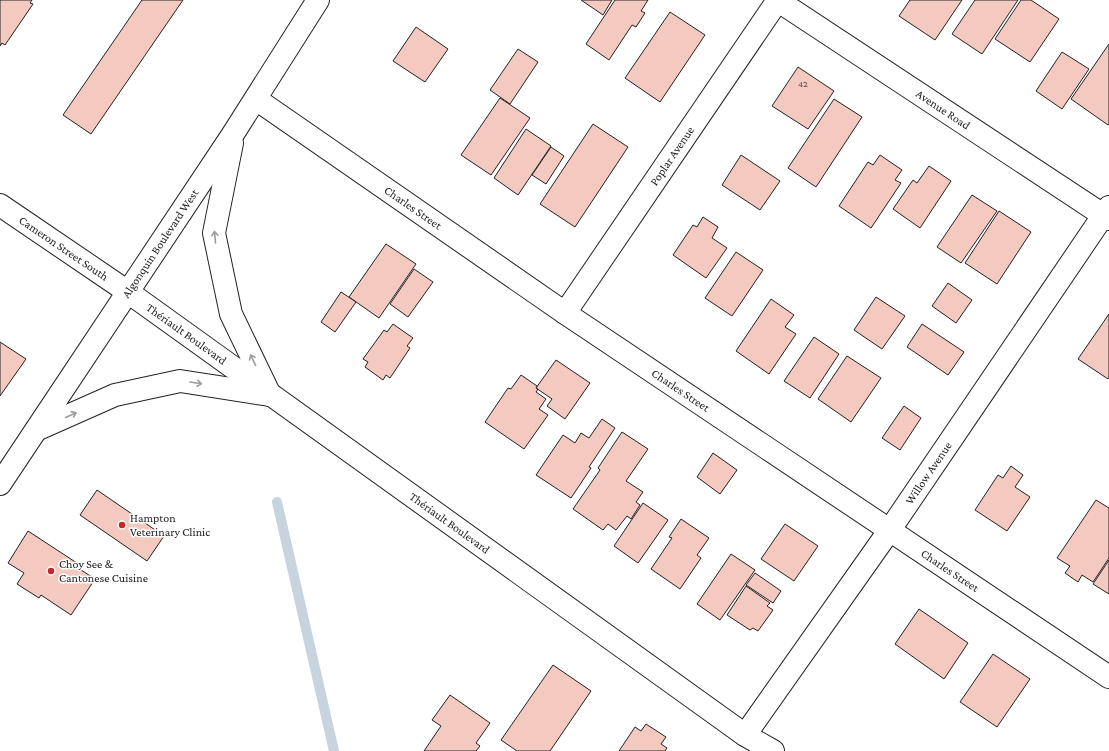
<svg xmlns="http://www.w3.org/2000/svg" width="1109" height="751" font-family="'Crimson Pro',serif">
<style>
.lines{fill:none;stroke-linecap:round;stroke-linejoin:round}
.stream{stroke:#c7d3dd;stroke-width:10}
.building{fill:#f3c9c0;stroke:#222}
.minor-casing{stroke:#222;stroke-width:24}
.tertiary-casing{stroke:#222;stroke-width:24}
.secondary-casing{stroke:#222;stroke-width:24}
.primary-casing{stroke:#222;stroke-width:24}
.minor{stroke:#fff;stroke-width:22}
.tertiary{stroke:#fff;stroke-width:22}
.secondary{stroke:#fff;stroke-width:22}
.primary{stroke:#fff;stroke-width:22}
.oneway{stroke:#9c9c9c}
.poi-dot{fill:#c62828;stroke:#fff;stroke-width:1.5}
.labels{text-anchor:middle;stroke-width:3;stroke-linejoin:round;paint-order:stroke}
.number-label{font-size:10px;fill:#564c4a}
.street-label{font-size:12px;fill:#222;stroke:#fff}
.poi-label{font-size:12px;fill:#222;stroke:#fff;text-anchor:start}
</style>
<rect width="100%" height="100%" fill="#fff"/>
<g class="lines">
<!-- stream -->
<polyline class="stream" points="277,502 334,751"/>
</g>
<!-- building -->
<g class="building">
<polygon points="0,0 32,0 30,3 33,4 5,45 2,43 0,46"/>
<polygon points="142,0 183,0 91,134 63,115"/>
<polygon points="581,0 612,0 603,15"/>
<polygon points="615,0 648,0 641,11 645,13 636,27 632,25 609,60 586,44"/>
<polygon points="910,0 962,0 935,40 899,16"/>
<polygon points="975,0 1018,0 982,54 952,34"/>
<polygon points="1021,0 1031,0 1059,19 1030,62 995,39"/>
<polygon points="670,12 705,35 660,102 625,78"/>
<polygon points="416,27 448,49 425,82 393,61"/>
<polygon points="1109,44 1109,124 1108,125 1071,99"/>
<polygon points="518,49 538,62 510,104 490,90"/>
<polygon points="1062,52 1089,69 1062,109 1036,91"/>
<polygon points="798,67 834,91 808,129 772,106"/>
<polygon points="500,98 530,118 491,175 461,155"/>
<polygon points="834,99 862,117 816,187 788,168"/>
<polygon points="593,124 628,147 575,227 540,204"/>
<polygon points="526,129 551,146 518,195 494,178"/>
<polygon points="551,147 564,156 546,184 532,175"/>
<polygon points="741,155 780,181 760,210 722,185"/>
<polygon points="880,155 902,170 895,180 901,183 871,228 839,206 868,162 873,165"/>
<polygon points="929,166 951,181 920,228 893,209 913,180 917,183"/>
<polygon points="972,195 997,211 961,263 937,247"/>
<polygon points="999,211 1031,232 997,284 965,263"/>
<polygon points="703,217 718,227 712,238 727,248 706,278 673,255 693,225 697,227"/>
<polygon points="386,244 416,264 379,318 349,297"/>
<polygon points="736,252 763,270 732,316 705,298"/>
<polygon points="414,269 433,282 408,317 390,304"/>
<polygon points="948,283 972,300 956,323 932,306"/>
<polygon points="341,292 356,302 335,332 321,322"/>
<polygon points="876,297 905,316 882,349 854,330"/>
<polygon points="771,299 794,315 785,327 796,334 769,374 736,351"/>
<polygon points="1109,314 1109,377 1108,379 1078,359"/>
<polygon points="393,324 413,338 407,346 410,348 390,378 386,375 383,380 365,367 368,362 363,359 384,330 387,332"/>
<polygon points="922,324 964,352 948,375 907,347"/>
<polygon points="814,337 839,354 810,398 784,381"/>
<polygon points="0,342 26,359 0,396"/>
<polygon points="847,356 881,378 851,422 818,399"/>
<polygon points="556,360 590,383 565,419 547,406 552,399 536,388"/>
<polygon points="521,375 537,386 536,388 538,389 536,392 546,399 539,409 548,415 524,449 485,422 508,388 511,389"/>
<polygon points="904,406 921,418 900,450 882,438"/>
<polygon points="602,419 615,428 589,467 591,468 571,498 536,475 563,435 575,443 581,433 589,438"/>
<polygon points="622,432 648,449 626,481 643,492 636,502 640,505 631,519 627,516 616,530 608,524 603,530 573,509 600,470 598,468"/>
<polygon points="713,453 737,470 720,494 697,477"/>
<polygon points="1011,466 1023,475 1015,487 1030,497 1007,531 975,510 998,475 1003,478"/>
<polygon points="97,490 164,536 147,561 80,515"/>
<polygon points="1096,500 1109,508 1109,558 1093,582 1082,575 1078,582 1065,573 1070,566 1057,558"/>
<polygon points="643,503 668,520 638,563 614,546"/>
<polygon points="681,519 709,538 697,555 701,558 680,589 651,569 672,538 669,537"/>
<polygon points="785,524 818,546 794,581 761,559"/>
<polygon points="28,531 80,565 78,568 95,579 71,615 41,595 39,598 17,584 24,573 8,563"/>
<polygon points="731,554 755,570 720,620 697,604"/>
<polygon points="1109,560 1109,594 1093,584"/>
<polygon points="755,573 781,591 773,603 746,585"/>
<polygon points="746,586 770,603 767,606 773,610 758,631 753,628 750,630 727,615"/>
<polygon points="919,609 968,643 944,679 895,644"/>
<polygon points="993,654 1030,679 997,727 960,702"/>
<polygon points="553,665 591,691 550,751 517,751 501,740"/>
<polygon points="450,695 490,723 476,743 480,746 476,751 424,751 441,726 432,720"/>
<polygon points="646,724 666,737 661,744 667,748 665,751 619,751 635,727 641,731"/>
</g>
<g class="lines">
<!-- minor casing -->
<g class="minor-casing">
<g id="minor">
<path id="s1" d="M777 0 1109 219"/>
<path id="s2" d="M256 99 565 313 1109 677"/>
<path id="s3" d="M565 313 778 0"/>
<path id="s4" d="M745 735 889 531 1109 207"/>
</g>
</g>
<!-- tertiary casing -->
<g class="tertiary-casing">
<g id="tertiary">
<path id="s5" d="M0 205 128 292"/>
</g>
</g>
<!-- secondary casing -->
<g class="secondary-casing">
<g id="secondary">
<path id="s6" d="M128 292 745 735 773 751"/>
</g>
</g>
<!-- primary casing -->
<g class="primary-casing">
<g id="primary">
<polyline points="232,143 214,233 231,314 270,395"/>
<polyline points="36,430 115,395 180,381 270,395"/>
<path id="s7" d="M0 484 233 134 318 0"/>
</g>
</g>
<!-- minor -->
<use href="#minor" class="minor"/>
<!-- tertiary -->
<use href="#tertiary" class="tertiary"/>
<!-- secondary -->
<use href="#secondary" class="secondary"/>
<!-- primary -->
<use href="#primary" class="primary"/>
</g>
<!-- one-way arrows -->
<defs><path id="oneway-shaft" d="M-6 0H5M1.5-3L5.5 0L1.5 3" fill="none" stroke-width="1.6" stroke-linecap="round" stroke-linejoin="round"/></defs>
<g class="oneway">
<use href="#oneway-shaft" transform="translate(215 237) rotate(-95)"/>
<use href="#oneway-shaft" transform="translate(253 360) rotate(-116)"/>
<use href="#oneway-shaft" transform="translate(196 383) rotate(9)"/>
<use href="#oneway-shaft" transform="translate(71 415) rotate(-24)"/>
</g>
<!-- markers -->
<g class="poi-dot">
<circle cx="122" cy="525" r="4"/>
<circle cx="51" cy="571" r="4"/>
</g>
<g class="labels">
<!-- number labels -->
<g class="number-label">
<text x="803" y="87">42</text>
</g>
<!-- street labels -->
<g class="street-label">
<text dy="4" stroke="none"><textPath href="#s1" startOffset="199">Avenue Road</textPath></text>
<text dy="4" stroke="none"><textPath href="#s3" startOffset="190">Poplar Avenue</textPath></text>
<text dy="4" stroke="none"><textPath href="#s2" startOffset="191">Charles Street</textPath></text>
<text dy="4" stroke="none"><textPath href="#s7" startOffset="289">Algonquin Boulevard West</textPath></text>
<text dy="4" stroke="none"><textPath href="#s5" startOffset="77">Cameron Street South</textPath></text>
<text dy="4" stroke="none"><textPath href="#s6" startOffset="72">Thériault Boulevard</textPath></text>
<text dy="4" stroke="none"><textPath href="#s2" startOffset="515">Charles Street</textPath></text>
<text dy="4" stroke="none"><textPath href="#s4" startOffset="320">Willow Avenue</textPath></text>
<text dy="4" stroke="none"><textPath href="#s6" startOffset="396">Thériault Boulevard</textPath></text>
<text dy="4" stroke="none"><textPath href="#s2" startOffset="839">Charles Street</textPath></text>
</g>
<!-- poi labels -->
<g class="poi-label">
<text x="130" y="522">Hampton<tspan x="130" dy="14">Veterinary Clinic</tspan></text>
<text x="59" y="568">Choy See &amp;<tspan x="59" dy="14">Cantonese Cuisine</tspan></text>
</g>
</g>
</svg>
